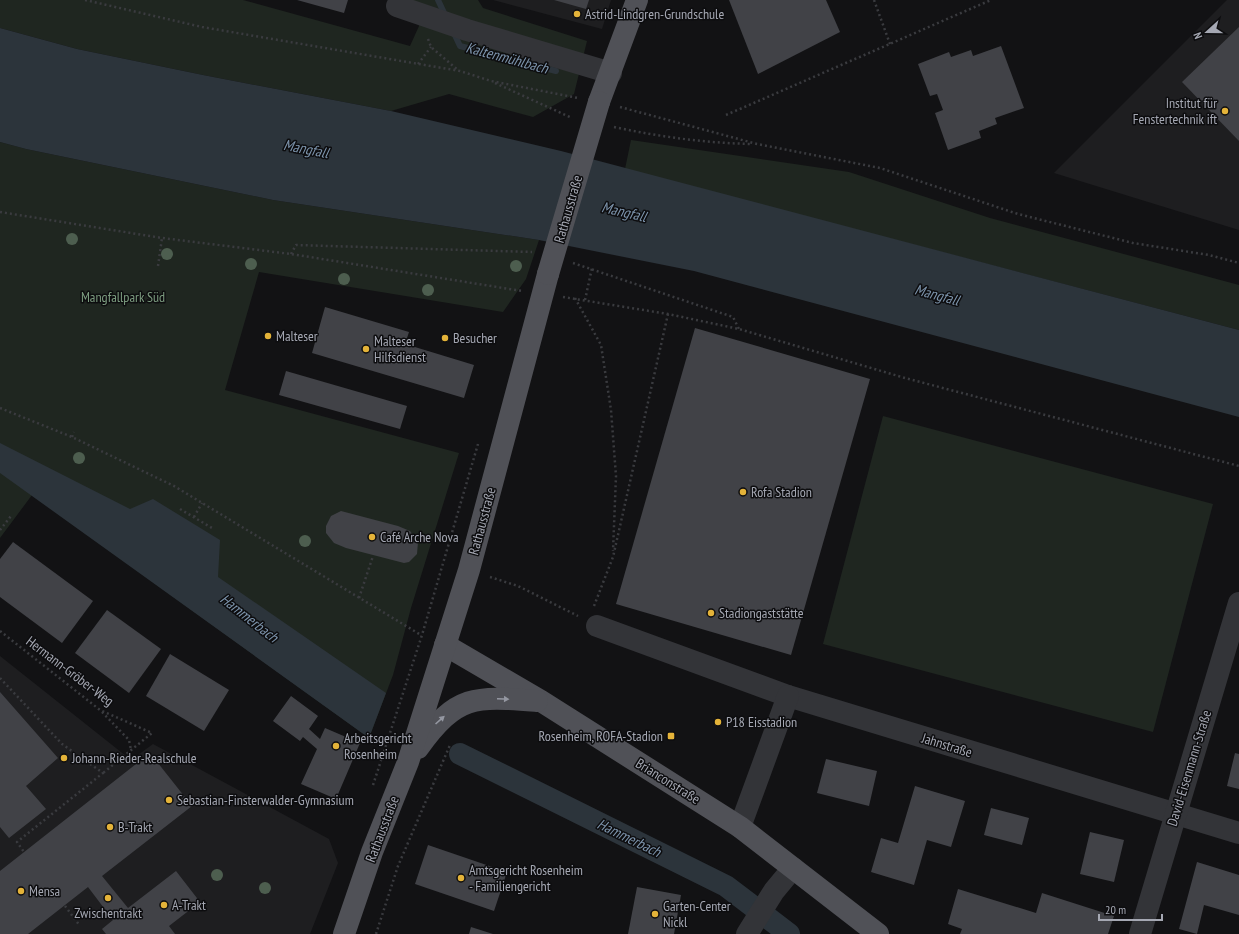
<svg xmlns="http://www.w3.org/2000/svg" width="1239" height="934" font-family="'PT Sans Narrow',sans-serif">
<style>
.built{fill:#1e1e20}
.green{fill:#1f2620}
.water{fill:#2c343b}
.lines{fill:none;stroke-linecap:round;stroke-linejoin:round}
.stream{stroke:#2c343b;stroke-width:6}
.canal{stroke:#2c343b;stroke-width:22}
.building{fill:#414247}
.path{stroke:#3a3b3f;stroke-width:2.5;stroke-dasharray:2 3;stroke-linecap:butt}
.minor{stroke:#333438;stroke-width:22}
.major{stroke:#505157;stroke-width:22}
.major-bridge{stroke:#505157;stroke-width:22}
.tree{fill:#4d5e4f}
.oneway{fill:#9497a1}
.poi-dot{fill:#e4b339;stroke:#0d0d0f;stroke-width:1.5}
.labels{text-anchor:middle;stroke-width:3;stroke-linejoin:round;paint-order:stroke}
.poi-label{font-size:14px;fill:#a5a8b3;stroke:#0d0d0f;text-anchor:start}
.street-label{font-size:14px;fill:#a5a8b3;stroke:#0d0d0f}
.park-label{font-size:14px;fill:#7d9d80;stroke:#0d0d0f}
.water-label{font-size:15px;font-style:italic;fill:#7d94ac;stroke:#0d0d0f}
</style>
<rect width="100%" height="100%" fill="#121214"/>
<!-- built -->
<g class="built">
<polygon points="493,0 611,0 602,29"/>
<polygon points="1227,0 1239,0 1239,230 1054,173"/>
<polygon points="0,656 131,760 153,744 329,839 338,863 310,934 0,934"/>
</g>
<!-- green -->
<g class="green">
<polygon points="0,0 243,0 410,46 419,26 407,0 478,0 483,8 587,41 574,94 533,117 449,94 391,111 203,75 77,49 0,28"/>
<polygon points="631,140 849,172 990,218 1239,285 1239,330 625,169"/>
<polygon points="0,142 26,149 273,200 539,240 526,279 503,312 259,272 225,390 459,453 411,608 393,675 369,738 32,495 0,538"/>
<polygon points="883,416 1213,504 1153,732 823,644"/>
</g>
<!-- water -->
<g class="water">
<polygon points="0,28 77,49 203,75 391,111 561,151 1239,330 1239,417 694,271 539,240 273,200 26,149 0,142"/>
<polygon points="0,443 130,509 153,499 220,540 218,577 386,693 369,738 0,473"/>
</g>
<g class="lines">
<!-- stream -->
<g class="stream">
<polyline points="438,0 446,17"/>
<polyline points="453,31 460,46 556,71"/>
</g>
<!-- canal -->
<polyline class="canal" points="460,754 726,886 789,934"/>
</g>
<!-- building -->
<g class="building">
<polygon points="297,0 348,0 344,13"/>
<polygon points="554,0 589,0 586,9"/>
<polygon points="729,0 826,0 840,32 758,74"/>
<polygon points="1239,27 1239,141 1182,82"/>
<polygon points="1001,46 1024,108 995,118 997,124 979,131 981,138 948,150 935,113 943,110 937,94 930,96 918,64 949,52 951,57 971,50 973,56"/>
<polygon points="325,307 409,332 405,344 474,365 464,398 312,353"/>
<polygon points="695,328 870,379 791,655 616,604"/>
<polygon points="286,371 407,406 400,429 279,395"/>
<polygon points="341,511 398,526 410,531 418,542 417,554 409,562 404,563 346,548 334,543 326,533 326,526 331,516"/>
<polygon points="13,542 93,601 62,643 0,597 0,559"/>
<polygon points="107,610 161,649 129,693 75,653"/>
<polygon points="170,654 229,690 204,731 146,696"/>
<polygon points="0,692 58,758 26,786 46,809 9,838 0,827"/>
<polygon points="291,696 318,716 309,729 320,739 325,728 360,743 336,799 301,784 317,749 303,737 300,741 273,721"/>
<polygon points="150,753 192,806 102,876 128,908 176,871 200,902 169,926 175,934 106,934 102,929 113,920 88,887 28,934 0,934 0,871"/>
<polygon points="1235,753 1239,754 1239,789 1227,786"/>
<polygon points="826,759 877,771 869,806 817,793"/>
<polygon points="915,786 965,801 951,847 927,840 914,885 871,872 881,838 898,843"/>
<polygon points="991,808 1029,818 1022,845 984,835"/>
<polygon points="1090,832 1124,840 1114,882 1080,874"/>
<polygon points="428,845 507,872 494,911 415,884"/>
<polygon points="1197,862 1239,875 1239,915 1204,905 1197,934 1179,929"/>
<polygon points="637,887 681,895 674,934 628,934"/>
<polygon points="958,889 1036,913 1042,893 1114,916 1108,934 960,934 962,929 948,924"/>
<polygon points="471,927 493,934 469,934"/>
</g>
<g class="lines">
<!-- path -->
<g class="path">
<polyline points="85,0 202,27 460,71 491,81 578,98"/>
<polyline points="874,0 890,44"/>
<polyline points="428,39 431,47 459,71"/>
<polyline points="418,64 431,47"/>
<polyline points="495,83 572,118"/>
<polyline points="620,107 757,144 880,168 1018,214 1133,243 1209,255 1239,263"/>
<polyline points="726,115 991,0"/>
<path d="M614 127C661 137 705 143 752 144"/>
<polyline points="0,212 162,238 291,254 522,291"/>
<polyline points="291,254 296,245 532,252"/>
<polyline points="573,263 733,317 739,329"/>
<polyline points="158,266 162,238"/>
<polyline points="563,297 668,314 739,329 905,378 1239,466"/>
<polyline points="575,298 601,345 611,410 616,476 613,551"/>
<polyline points="585,300 592,268"/>
<polyline points="0,408 72,437 174,486 421,635"/>
<polyline points="72,437 74,432"/>
<polyline points="180,509 212,528"/>
<polyline points="194,517 202,503"/>
<polyline points="0,530 11,516"/>
<polyline points="490,577 518,586 578,616"/>
<polyline points="359,598 373,556"/>
<polyline points="594,606 613,557 668,314"/>
<polyline points="0,631 100,710 152,733 103,773"/>
<polyline points="0,678 62,744 103,773 17,842 24,852"/>
<polyline points="102,712 129,740 131,750"/>
<polyline points="373,785 422,635 478,444"/>
<polyline points="65,906 80,926"/>
<polyline points="376,934 398,866 450,745"/>
</g>
<!-- minor -->
<g class="minor">
<polyline points="397,6 467,30 611,73"/>
<polyline points="597,626 788,696 1239,833"/>
<polyline points="740,827 788,696"/>
<polyline points="747,934 774,891 793,868"/>
<polyline points="1140,934 1239,603"/>
</g>
<!-- major -->
<g class="major">
<polyline points="599,102 637,0"/>
<polyline points="445,645 541,701 740,827 878,934"/>
<path d="M418 748C457 694 475 696 537 701"/>
<polyline points="344,934 372,852 408,762 469,570 548,274"/>
</g>
<!-- major-bridge -->
<polyline class="major-bridge" points="548,274 599,102"/>
</g>
<!-- trees -->
<g class="tree">
<circle cx="72" cy="239" r="6"/>
<circle cx="167" cy="254" r="6"/>
<circle cx="251" cy="264" r="6"/>
<circle cx="516" cy="266" r="6"/>
<circle cx="344" cy="279" r="6"/>
<circle cx="428" cy="290" r="6"/>
<circle cx="79" cy="458" r="6"/>
<circle cx="305" cy="541" r="6"/>
<circle cx="217" cy="875" r="6"/>
<circle cx="265" cy="888" r="6"/>
</g>
<!-- one-way arrows -->
<defs><path id="oneway-solid" d="M-6-.8H1V-3.2L6.5 0L1 3.2V.8H-6Z"/></defs>
<g class="oneway">
<use href="#oneway-solid" transform="translate(503 699) rotate(2)"/>
<use href="#oneway-solid" transform="translate(440 720) rotate(-42)"/>
</g>
<!-- markers -->
<g class="poi-dot">
<circle cx="577" cy="14" r="4"/>
<circle cx="1225" cy="111" r="4"/>
<circle cx="268" cy="336" r="4"/>
<circle cx="445" cy="338" r="4"/>
<circle cx="366" cy="349" r="4"/>
<circle cx="743" cy="492" r="4"/>
<circle cx="372" cy="537" r="4"/>
<circle cx="711" cy="613" r="4"/>
<circle cx="718" cy="722" r="4"/>
<rect x="667" y="732" width="8" height="8" rx="2"/>
<circle cx="336" cy="746" r="4"/>
<circle cx="64" cy="758" r="4"/>
<circle cx="169" cy="800" r="4"/>
<circle cx="110" cy="827" r="4"/>
<circle cx="461" cy="878" r="4"/>
<circle cx="21" cy="891" r="4"/>
<circle cx="108" cy="898" r="4"/>
<circle cx="164" cy="905" r="4"/>
<circle cx="655" cy="914" r="4"/>
</g>
<g class="labels">
<!-- poi labels -->
<g class="poi-label">
<text x="585" y="19">Astrid-Lindgren-Grundschule</text>
<text x="1217" y="108" text-anchor="end">Institut für<tspan x="1217" dy="16">Fenstertechnik ift</tspan></text>
<text x="276" y="341">Malteser</text>
<text x="453" y="343">Besucher</text>
<text x="374" y="346">Malteser<tspan x="374" dy="16">Hilfsdienst</tspan></text>
<text x="751" y="497">Rofa Stadion</text>
<text x="380" y="542">Café Arche Nova</text>
<text x="719" y="618">Stadiongaststätte</text>
<text x="726" y="727">P18 Eisstadion</text>
<text x="663" y="741" text-anchor="end">Rosenheim, ROFA-Stadion</text>
<text x="344" y="743">Arbeitsgericht<tspan x="344" dy="16">Rosenheim</tspan></text>
<text x="72" y="763">Johann-Rieder-Realschule</text>
<text x="177" y="805">Sebastian-Finsterwalder-Gymnasium</text>
<text x="118" y="832">B-Trakt</text>
<text x="469" y="875">Amtsgericht Rosenheim<tspan x="469" dy="16">- Familiengericht</tspan></text>
<text x="29" y="896">Mensa</text>
<text x="172" y="910">A-Trakt</text>
<text x="663" y="911">Garten-Center<tspan x="663" dy="16">Nickl</tspan></text>
<text x="108" y="918" text-anchor="middle">Zwischentrakt</text>
</g>
<!-- street labels -->
<g class="street-label">
<text transform="translate(568 209) rotate(-74)" y="5">Rathausstraße</text>
<text transform="translate(482 521) rotate(-75)" y="5">Rathausstraße</text>
<text transform="translate(70 671) rotate(37)" y="5">Hermann-Gröber-Weg</text>
<text transform="translate(947 745) rotate(17)" y="5">Jahnstraße</text>
<text transform="translate(1189 768) rotate(-73)" y="5">David-Eisenmann-Straße</text>
<text transform="translate(668 781) rotate(32)" y="5">Brianconstraße</text>
<text transform="translate(382 829) rotate(-69)" y="5">Rathausstraße</text>
</g>
<!-- park labels -->
<g class="park-label">
<text x="123" y="302">Mangfallpark Süd</text>
</g>
<!-- water labels -->
<g class="water-label">
<text transform="translate(507 58) rotate(15)" y="5">Kaltenmühlbach</text>
<text transform="translate(306 149) rotate(11)" y="5">Mangfall</text>
<text transform="translate(624 212) rotate(13)" y="5">Mangfall</text>
<text transform="translate(937 295) rotate(15)" y="5">Mangfall</text>
<text transform="translate(249 618) rotate(38)" y="5">Hammerbach</text>
<text transform="translate(629 838) rotate(26)" y="5">Hammerbach</text>
</g>
</g>
<!-- north arrow -->
<g transform="translate(1207 32) rotate(249)" stroke="#0d0d0f" stroke-width="3" paint-order="stroke">
<path d="M0-3L7 15L0 10L-7 15Z" fill="#a5a8b3"/>
<text y="-6" font-size="11" font-weight="bold" text-anchor="middle" fill="#a5a8b3">N</text>
</g>
<!-- scale -->
<path d="M1099 914v6h63v-6" fill="none" stroke="#a5a8b3" stroke-width="2"/>
<text x="1105" y="914" font-size="12" fill="#a5a8b3" stroke="#0d0d0f" stroke-width="3" paint-order="stroke">20 m</text>
</svg>
